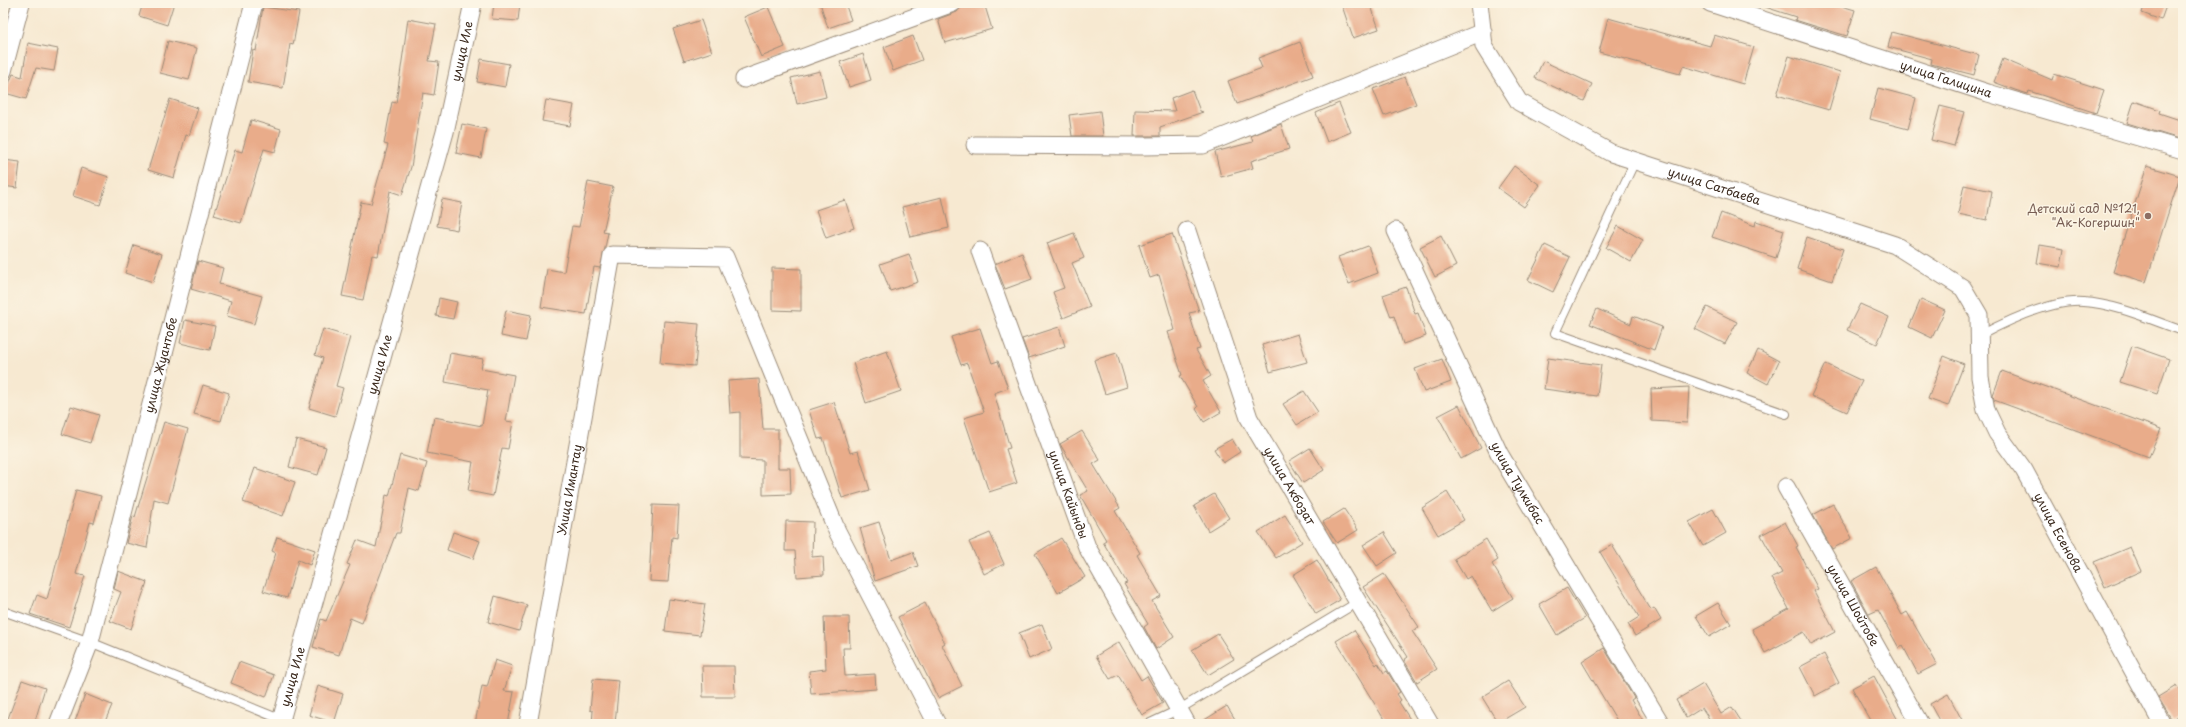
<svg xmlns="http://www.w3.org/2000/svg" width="2186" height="727" font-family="'Playpen Sans',sans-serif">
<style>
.building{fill:#e9ac8a}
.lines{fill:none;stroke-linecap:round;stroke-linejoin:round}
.lane-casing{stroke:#998a78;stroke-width:10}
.street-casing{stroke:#998a78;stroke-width:19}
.lane{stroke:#fff;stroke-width:8}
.street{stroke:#fff;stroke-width:17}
.education-dot{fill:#8d6e63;stroke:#fcf5e5;stroke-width:1.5}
.labels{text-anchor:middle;stroke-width:3;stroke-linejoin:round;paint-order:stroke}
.street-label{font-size:12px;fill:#3b2a1e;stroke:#fcf5e5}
.education-label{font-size:12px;fill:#785e54;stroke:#fcf5e5;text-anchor:end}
</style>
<rect width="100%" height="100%" fill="#fcf5e5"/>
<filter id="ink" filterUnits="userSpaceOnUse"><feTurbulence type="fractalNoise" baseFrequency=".025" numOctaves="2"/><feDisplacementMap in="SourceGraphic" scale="8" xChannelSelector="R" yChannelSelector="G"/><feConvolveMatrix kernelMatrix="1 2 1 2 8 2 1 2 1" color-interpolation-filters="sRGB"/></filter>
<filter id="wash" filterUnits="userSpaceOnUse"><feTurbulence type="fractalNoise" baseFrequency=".012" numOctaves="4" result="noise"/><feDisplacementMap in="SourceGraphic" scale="16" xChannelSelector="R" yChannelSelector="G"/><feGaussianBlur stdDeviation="0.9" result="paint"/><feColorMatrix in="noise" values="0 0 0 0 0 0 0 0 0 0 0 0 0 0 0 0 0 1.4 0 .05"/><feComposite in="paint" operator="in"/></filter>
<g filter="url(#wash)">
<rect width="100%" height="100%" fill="#f7e9d1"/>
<g id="blocks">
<!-- building -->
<g class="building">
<polygon points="143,3 174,3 167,25 139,16"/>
<polygon points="494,3 520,3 518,21 492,19"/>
<polygon points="820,3 845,3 851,20 828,28"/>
<polygon points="966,3 984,3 992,29 945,43 938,19 957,12 963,4"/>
<polygon points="1341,3 1370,3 1379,29 1353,38"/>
<polygon points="1762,3 1831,3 1855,10 1847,36 1795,20 1796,17 1762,6"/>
<polygon points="2145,3 2167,3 2161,20 2142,13"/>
<polygon points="263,7 299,12 293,45 290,44 283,88 248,82 253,50 256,51"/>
<polygon points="768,7 785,47 761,57 744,17"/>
<polygon points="1608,18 1710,46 1714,35 1754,47 1743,84 1683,66 1680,74 1599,52"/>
<polygon points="408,19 436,24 429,61 439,62 434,95 423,93 411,167 402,195 390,191 378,256 372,255 363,300 342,296 361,202 371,204 388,145 384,144 392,102 396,103"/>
<polygon points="701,20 712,52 684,61 673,29"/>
<polygon points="1892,32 1979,55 1974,75 1931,64 1932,59 1888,47"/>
<polygon points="913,36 922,60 893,71 884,47"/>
<polygon points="168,41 197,48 189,80 160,73"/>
<polygon points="1300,42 1313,76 1237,104 1228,81 1262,68 1258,58"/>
<polygon points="28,43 58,49 54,71 36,68 26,99 5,93 13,74 22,77"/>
<polygon points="863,54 871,80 849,87 840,62"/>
<polygon points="1789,56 1840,72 1829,110 1777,95"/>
<polygon points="481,59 509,64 505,87 477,82"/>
<polygon points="2003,59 2052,80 2054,74 2104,90 2096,113 2029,91 2028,94 2015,90 1994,82"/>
<polygon points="1543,61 1592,84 1584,101 1535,78"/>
<polygon points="820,71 826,97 797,104 791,78"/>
<polygon points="1405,77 1416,104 1384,116 1373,89"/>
<polygon points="1878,88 1916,98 1908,129 1870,119"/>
<polygon points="1192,90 1200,111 1203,112 1160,127 1160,136 1134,136 1135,110 1175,111 1171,98"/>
<polygon points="170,99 198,108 189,136 186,135 174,178 148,170"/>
<polygon points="546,100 574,105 570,126 542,121"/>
<polygon points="2134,101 2160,110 2159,113 2183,121 2183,140 2127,123"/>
<polygon points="1339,103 1351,132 1327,142 1316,113"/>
<polygon points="1940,106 1964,112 1954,146 1931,140"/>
<polygon points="1100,111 1103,136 1072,136 1069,115"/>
<polygon points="251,120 281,129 275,152 264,149 241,223 214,215 235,150 242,152"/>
<polygon points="462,124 486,129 481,158 456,153"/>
<polygon points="1281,124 1289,149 1251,161 1253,168 1221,177 1215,152 1253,142 1251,136"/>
<polygon points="3,160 20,162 17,188 3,186"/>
<polygon points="1514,166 1540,185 1524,207 1498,188"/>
<polygon points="2147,166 2180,176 2146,282 2113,272"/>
<polygon points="81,168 109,177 100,205 73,196"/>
<polygon points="588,182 613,187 603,232 608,233 605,248 600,268 594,267 586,314 541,307 547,269 564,272 572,226 579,227"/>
<polygon points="1964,185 1992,191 1987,220 1958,214"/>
<polygon points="942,197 949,228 910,237 902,207"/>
<polygon points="442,199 462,203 457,230 437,226"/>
<polygon points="845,200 854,228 826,238 816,210"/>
<polygon points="1721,213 1755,226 1756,221 1784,230 1776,258 1712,237"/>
<polygon points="1618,226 1643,240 1631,262 1606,248"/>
<polygon points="1074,233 1084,258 1072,263 1090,307 1063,318 1053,292 1064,288 1047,243"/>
<polygon points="1172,234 1199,311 1189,313 1200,349 1196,350 1211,376 1203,381 1221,412 1204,422 1196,409 1198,407 1180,376 1182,375 1168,332 1175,330 1159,275 1150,278 1139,245"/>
<polygon points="1441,236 1456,266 1435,277 1420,247"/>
<polygon points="1807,237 1843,249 1832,281 1797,269"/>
<polygon points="134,245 162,254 153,282 125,273"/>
<polygon points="1545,245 1570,257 1553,292 1528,280"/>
<polygon points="2040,245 2064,249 2061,267 2037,263"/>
<polygon points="1368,246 1378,273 1349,284 1338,257"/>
<polygon points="1022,253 1032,279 1005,289 995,264"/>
<polygon points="909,254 918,282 890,291 880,264"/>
<polygon points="198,261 223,268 219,284 262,296 254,324 227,316 231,301 191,289"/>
<polygon points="772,268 801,269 801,311 772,310"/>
<polygon points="1406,287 1415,314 1418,313 1426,336 1403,344 1394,316 1391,317 1383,295"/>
<polygon points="439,298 457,302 453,319 436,316"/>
<polygon points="1921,299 1945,310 1932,338 1909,327"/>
<polygon points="1860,304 1889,317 1877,344 1847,330"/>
<polygon points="1707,307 1737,322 1725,344 1695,329"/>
<polygon points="1597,309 1631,324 1633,316 1662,327 1654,350 1590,324"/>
<polygon points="506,310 531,315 526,341 501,336"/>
<polygon points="185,320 215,326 210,350 180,343"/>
<polygon points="664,321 699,324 695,366 660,363"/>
<polygon points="1059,327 1065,346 1029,358 1022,339"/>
<polygon points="980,328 992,363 998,361 1008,388 994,393 1010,448 1006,449 1017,483 989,492 964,418 984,412 967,363 961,365 951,337"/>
<polygon points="323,329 350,337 336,386 343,388 335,416 309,408 323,358 315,355"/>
<polygon points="1298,334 1307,362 1270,372 1262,345"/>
<polygon points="2132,346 2169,359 2157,394 2120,382"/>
<polygon points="1758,350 1779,361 1768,384 1747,373"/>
<polygon points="887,351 901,391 866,403 853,363"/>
<polygon points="450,353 483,359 481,369 514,375 506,421 513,422 508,449 502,448 493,496 468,491 473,462 427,453 434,417 482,426 488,390 445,382"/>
<polygon points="1117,353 1127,387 1105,394 1094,360"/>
<polygon points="1944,356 1964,364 1948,406 1928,399"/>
<polygon points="1548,358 1601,365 1597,396 1544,389"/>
<polygon points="1442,359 1451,382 1424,392 1415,369"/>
<polygon points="1826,364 1862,381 1847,412 1811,396"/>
<polygon points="2002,371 2161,429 2149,457 1994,400 1993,395"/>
<polygon points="759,379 763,429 778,429 778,468 790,468 791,494 763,495 763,460 740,459 740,412 730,413 728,381"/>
<polygon points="203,385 229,393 221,421 194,414"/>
<polygon points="1689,387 1687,423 1652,421 1651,389"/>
<polygon points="1304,391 1318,412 1297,425 1283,404"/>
<polygon points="834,402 850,453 858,451 870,490 842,498 823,438 818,439 809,410"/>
<polygon points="1459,405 1481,448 1461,459 1438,416"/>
<polygon points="71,406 99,415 90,443 62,434"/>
<polygon points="164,422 188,429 168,503 154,499 147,548 126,543 133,516 135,517"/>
<polygon points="1082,431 1100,460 1093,464 1120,508 1115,511 1140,553 1137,555 1161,596 1152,601 1174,637 1156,649 1144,627 1148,624 1124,584 1127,583 1103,542 1106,540 1080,495 1088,491 1060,444"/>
<polygon points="296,439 326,447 318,475 289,467"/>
<polygon points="1232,439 1240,452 1223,463 1214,449"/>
<polygon points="1310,448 1324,470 1303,483 1289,461"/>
<polygon points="400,455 427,463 419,491 409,488 400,533 396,533 362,623 350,618 339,655 313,647 321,619 326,621 350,565 347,564 357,540 376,547 386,495 389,496"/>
<polygon points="255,468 295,482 283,516 243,502"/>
<polygon points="76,490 101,496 94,523 90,522 76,574 85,576 69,627 30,614 37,595 47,599"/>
<polygon points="1447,492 1464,520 1438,535 1422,508"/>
<polygon points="1214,494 1229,518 1208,531 1194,506"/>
<polygon points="1833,504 1852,538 1832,549 1813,515"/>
<polygon points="653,505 679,506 677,538 672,537 668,582 649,581"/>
<polygon points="1344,509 1358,530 1337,543 1323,522"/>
<polygon points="1713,509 1726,533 1703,546 1689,522"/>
<polygon points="1285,515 1302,542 1276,558 1258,532"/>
<polygon points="786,521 813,522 812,557 823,556 824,575 797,577 795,551 785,551"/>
<polygon points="879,522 891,560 913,552 918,566 875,581 860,528"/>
<polygon points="1785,522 1798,546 1796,547 1818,589 1814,591 1835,632 1811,645 1804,632 1765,653 1752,629 1789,609 1772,578 1782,573 1761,535"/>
<polygon points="453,532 480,541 473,559 447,550"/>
<polygon points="1384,532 1397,553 1377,566 1363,545"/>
<polygon points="990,533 1004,564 984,574 969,542"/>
<polygon points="277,537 315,550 310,565 298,560 287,598 263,591 276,553 272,551"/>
<polygon points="1061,538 1085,577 1058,593 1035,554"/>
<polygon points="1486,539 1498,560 1492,564 1513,598 1492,611 1471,576 1466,579 1454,559"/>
<polygon points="1612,545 1651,610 1654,608 1661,620 1635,636 1628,624 1639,617 1600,552"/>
<polygon points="2130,547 2141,571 2105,587 2094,562"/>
<polygon points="1317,560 1340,600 1316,614 1293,575"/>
<polygon points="1876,567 1902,615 1907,612 1937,664 1918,674 1903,646 1899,648 1878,610 1869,614 1851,581"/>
<polygon points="118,571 147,582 131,629 110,621 121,592 114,589"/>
<polygon points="1384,574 1419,627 1412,631 1437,669 1417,682 1404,660 1408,657 1363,587"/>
<polygon points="1567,588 1585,618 1557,635 1539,604"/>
<polygon points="495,596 527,605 519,631 488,622"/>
<polygon points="669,599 705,604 700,635 665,631"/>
<polygon points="925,603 945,643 942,645 962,686 938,698 898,617"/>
<polygon points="1718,603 1731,624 1709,637 1696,616"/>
<polygon points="824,617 849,617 850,648 843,648 845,676 875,674 876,689 811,694 809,671 826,669"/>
<polygon points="1042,624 1052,649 1029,659 1019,633"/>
<polygon points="1354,630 1376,665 1378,663 1384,673 1387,671 1400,692 1397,694 1401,700 1399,702 1413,724 1387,724 1336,641"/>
<polygon points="1218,634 1234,659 1208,675 1192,650"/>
<polygon points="1119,642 1141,680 1147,676 1163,703 1142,715 1118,675 1110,679 1096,656"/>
<polygon points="1604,648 1634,698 1631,700 1645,724 1619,724 1582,662"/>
<polygon points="1824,654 1839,683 1815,696 1800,667"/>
<polygon points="495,660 512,666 504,691 514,692 508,724 475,724 482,686 487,687"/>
<polygon points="239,662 274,675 266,697 231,683"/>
<polygon points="702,666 734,666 735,697 703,697"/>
<polygon points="1874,676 1900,724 1872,724 1852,688"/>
<polygon points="593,679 619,681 615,724 592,724 593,711 590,710"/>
<polygon points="22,680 45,688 34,724 6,724"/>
<polygon points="1508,681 1525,707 1498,723 1482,697"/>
<polygon points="1703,684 1721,714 1732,707 1743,724 1704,724 1710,720 1702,708 1686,718 1676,700"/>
<polygon points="318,686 343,694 334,723 309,715"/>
<polygon points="2176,686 2183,697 2183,713 2172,720 2158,697"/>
<polygon points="85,694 112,705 104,724 74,724"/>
<polygon points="1948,694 1962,720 1955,724 1941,724 1930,704"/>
<polygon points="1227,706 1238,724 1198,724"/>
</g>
</g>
</g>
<g filter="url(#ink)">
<use href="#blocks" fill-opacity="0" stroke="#998a78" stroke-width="1"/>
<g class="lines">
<!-- lane casing -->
<g class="lane-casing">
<g id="lane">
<polyline points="1635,161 1555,333 1786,414"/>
<path d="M1979 336C2007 321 2052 300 2083 302 2117 304 2151 320 2183 331"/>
<polyline points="3,611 90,642 292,724"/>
<polyline points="1148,724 1178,710 1358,602"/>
</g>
</g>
<!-- street casing -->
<g class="street-casing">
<g id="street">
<path id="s1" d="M1479 3 1484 46 1519 102 1611 153 1895 245 1963 288 1979 315 1980 377 1986 410 1997 433 2024 470 2162 724"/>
<path id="s2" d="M1710 3 1988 93 2183 150"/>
<polyline points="3,71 21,3"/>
<polyline points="744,79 953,3"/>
<polyline points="975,145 1144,146 1203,145 1483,32"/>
<path id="s3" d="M1187 231 1249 418 1430 724"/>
<path id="s4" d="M1396 231 1499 453 1661 724"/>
<path id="s5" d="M980 251 1087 547 1187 724"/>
<path id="s6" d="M1786 487 1920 724"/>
<path id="s7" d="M58 724 90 642 254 3"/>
<path id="s8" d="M280 724 445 132 473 3"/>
<path id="s9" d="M528 724 612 255 725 257 837 531 937 724"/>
</g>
</g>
<!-- lane -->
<use href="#lane" class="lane"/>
<!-- street -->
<use href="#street" class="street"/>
</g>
</g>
<!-- markers -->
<circle class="education-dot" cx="2148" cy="216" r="4"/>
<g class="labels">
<!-- street labels -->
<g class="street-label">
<text dy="4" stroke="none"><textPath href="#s8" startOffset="697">улица Иле</textPath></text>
<text dy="4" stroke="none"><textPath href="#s2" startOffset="248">улица Галицина</textPath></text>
<text dy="4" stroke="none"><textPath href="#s1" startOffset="323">улица Сатбаева</textPath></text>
<text dy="4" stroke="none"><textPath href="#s8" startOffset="373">улица Иле</textPath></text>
<text dy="4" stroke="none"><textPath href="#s7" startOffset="374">улица Жуантобе</textPath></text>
<text dy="4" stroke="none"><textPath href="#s4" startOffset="280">улица Тулкибас</textPath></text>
<text dy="4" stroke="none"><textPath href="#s3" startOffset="276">улица Акбозат</textPath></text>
<text dy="4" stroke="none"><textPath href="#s9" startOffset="238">Улица Имантау</textPath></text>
<text dy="4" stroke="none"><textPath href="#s5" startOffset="259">улица Кайынды</textPath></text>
<text dy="4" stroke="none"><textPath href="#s1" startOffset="863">улица Есенова</textPath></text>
<text dy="4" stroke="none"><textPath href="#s6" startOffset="136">улица Шойтобе</textPath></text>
<text dy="4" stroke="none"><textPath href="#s8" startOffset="49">улица Иле</textPath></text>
</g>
<!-- education labels -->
<g class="education-label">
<text x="2140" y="213">Детский сад №121,<tspan x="2140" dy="14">"Ак-Когершин"</tspan></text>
</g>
</g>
<!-- margin -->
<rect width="2186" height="727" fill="none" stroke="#fcf5e5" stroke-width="16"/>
</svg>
